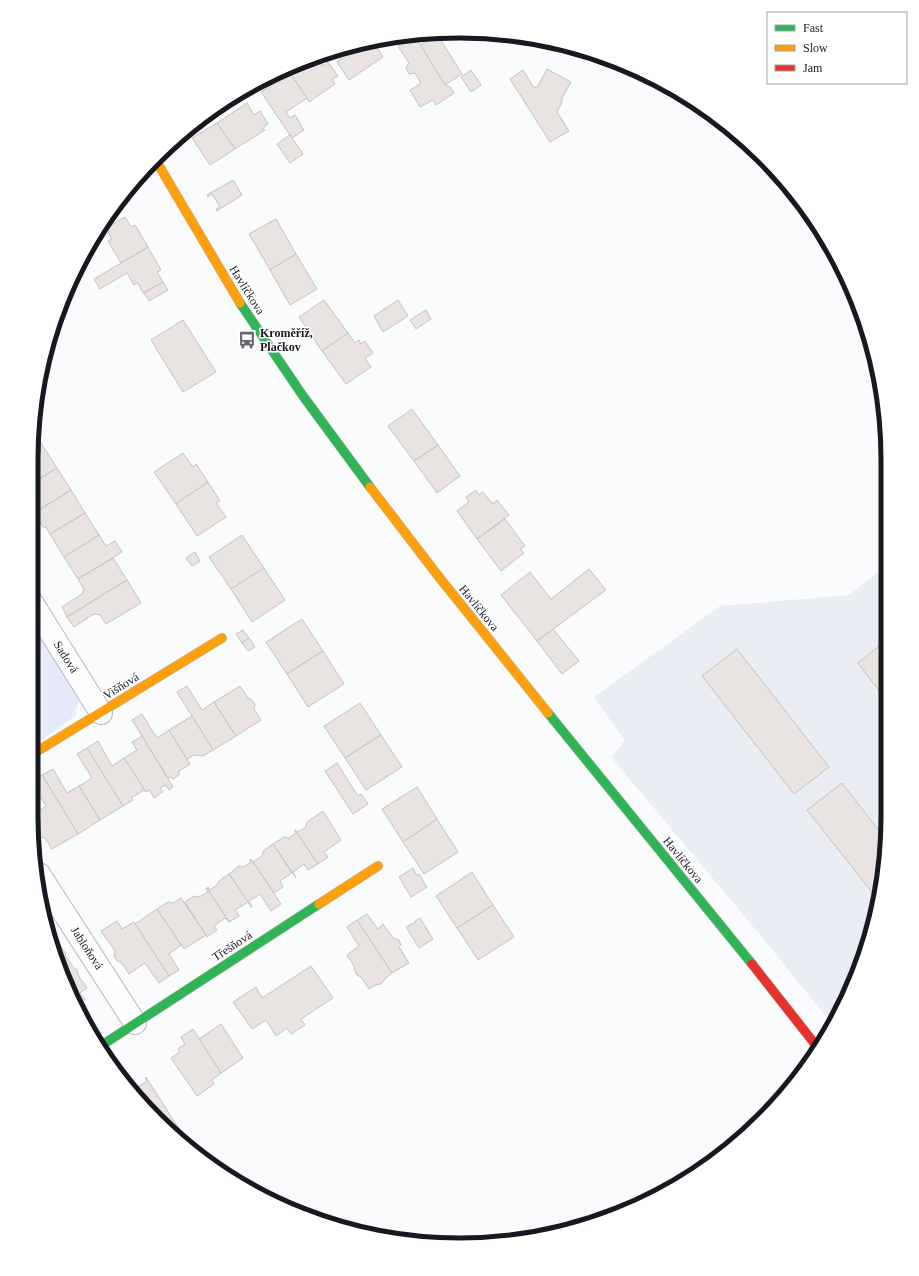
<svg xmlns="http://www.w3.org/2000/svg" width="919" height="1276" font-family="'Times New Roman',serif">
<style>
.built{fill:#eaedf4}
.green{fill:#e6eafb}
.building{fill:#e9e4e1;stroke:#c6c2c0}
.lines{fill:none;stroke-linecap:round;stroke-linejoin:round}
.street-casing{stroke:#b7b8bd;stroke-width:24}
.fast-casing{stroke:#b7b8bd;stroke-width:10}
.slow-casing{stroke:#b7b8bd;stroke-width:10}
.jam-casing{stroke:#b7b8bd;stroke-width:10}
.street{stroke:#fefeff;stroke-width:22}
.fast{stroke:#30b455;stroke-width:9}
.slow{stroke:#ff9f0a;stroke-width:9}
.jam{stroke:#e5322d;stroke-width:9}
.labels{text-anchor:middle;stroke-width:3;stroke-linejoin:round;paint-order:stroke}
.street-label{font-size:12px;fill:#171820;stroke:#fff}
.poi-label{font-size:12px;font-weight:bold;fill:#171820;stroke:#fff;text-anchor:start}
.rim{fill:none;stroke:#171820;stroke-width:5}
</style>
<rect width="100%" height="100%" fill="#fafbfd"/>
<!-- built -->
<polygon class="built" points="885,566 887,844 873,928 844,1006 832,1024 761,936 611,757 625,741 594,697 720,606 849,595"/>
<!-- green -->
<polygon class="green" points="31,614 76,686 79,700 75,716 31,748"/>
<!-- building -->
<g class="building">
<polygon points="437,34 462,74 445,85 420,45"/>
<polygon points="415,36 445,85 450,87 454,93 436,105 433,100 420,107 410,90 421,83 415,73 409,74 406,68 409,63 398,46"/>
<polygon points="373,42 383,57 349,80 337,62 341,59 335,51"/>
<polygon points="317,56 323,66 328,62 338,76 332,79 335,84 309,102 291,74"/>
<polygon points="547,69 571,82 562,98 562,102 557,112 569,131 550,142 510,79 523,70 534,88 538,86"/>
<polygon points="471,70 481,85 471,92 461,77"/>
<polygon points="290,73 307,98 286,112 290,118 295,115 304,130 292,138 261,92"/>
<polygon points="247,103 254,115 260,111 268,124 263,128 265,130 235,149 217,123"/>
<polygon points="217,123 235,149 210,165 192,138"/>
<polygon points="290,135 303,154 290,163 277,144"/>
<polygon points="233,180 242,195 217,211 216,209 220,207 212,194 208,197 207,195"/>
<polygon points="125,217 131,227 135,225 148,247 121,263 108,241 112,239 106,228"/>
<polygon points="276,219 296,254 270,270 249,234"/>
<polygon points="97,234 101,242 86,251 89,245"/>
<polygon points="148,247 161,270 157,272 163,282 143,293 138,283 134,285 127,273 100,289 94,279"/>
<polygon points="296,254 317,289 290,305 270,270"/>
<polygon points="163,282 168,290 149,301 144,293"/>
<polygon points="324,300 348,333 322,351 299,317"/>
<polygon points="398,300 408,316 383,332 374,316"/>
<polygon points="426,310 431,319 416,329 410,320"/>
<polygon points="183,320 216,372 183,392 151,340"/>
<polygon points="348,333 355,343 359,340 361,344 365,341 373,353 365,358 371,367 346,384 322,351"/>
<polygon points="412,409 438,445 414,461 388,426"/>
<polygon points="41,443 57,468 31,484 32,449"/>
<polygon points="438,445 460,476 437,493 414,461"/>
<polygon points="183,453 193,467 196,464 208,482 176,504 154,472"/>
<polygon points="57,468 71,490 31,515 31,484"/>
<polygon points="208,482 220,501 216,503 226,517 197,536 176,504"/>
<polygon points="71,490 85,513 50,534 46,527 43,527 41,523 32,528 31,526 31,515"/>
<polygon points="476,490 479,495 483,492 493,504 497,500 509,515 477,539 457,511 469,502 466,497"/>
<polygon points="85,513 99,535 64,557 50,534"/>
<polygon points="505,519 525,546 520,549 524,553 501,571 477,539"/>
<polygon points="99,535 106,546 115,541 122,552 78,579 64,557"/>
<polygon points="242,535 264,568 231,589 209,557"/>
<polygon points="195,552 200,561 192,566 186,558"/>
<polygon points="113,558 127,580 67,617 62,607 82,594 84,589 78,579"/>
<polygon points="264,568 285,600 252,622 231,589"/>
<polygon points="589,569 606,590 537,641 501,595 530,572 551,599"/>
<polygon points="127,580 141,603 106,624 100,615 94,614 74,627 67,617"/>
<polygon points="302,619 323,651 287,674 266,642"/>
<polygon points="553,629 579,661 562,674 537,641"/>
<polygon points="243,630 249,638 242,643 236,634"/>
<polygon points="249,638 255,647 248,651 242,643"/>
<polygon points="885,641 886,641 886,700 858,663"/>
<polygon points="737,649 829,767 794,794 702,676"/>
<polygon points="323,651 344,684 308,707 287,674"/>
<polygon points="187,686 202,710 214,702 236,736 213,750 177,692"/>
<polygon points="240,686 248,698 252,700 255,704 254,709 261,720 236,736 214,702"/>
<polygon points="360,703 381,735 345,758 324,726"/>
<polygon points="142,714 157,738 169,730 190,764 179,771 179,775 173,779 170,777 168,778 132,720"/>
<polygon points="192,716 213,750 203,756 194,755 187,759 169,730"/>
<polygon points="381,735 402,767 366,790 345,758"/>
<polygon points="142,736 173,787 169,790 165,785 160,788 163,792 154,798 149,790 146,792 124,758 137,750 132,742"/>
<polygon points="98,741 112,766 124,758 146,792 144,790 131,798 133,800 123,806 87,748"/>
<polygon points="87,748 123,806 100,820 79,786 92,778 77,754"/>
<polygon points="337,763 358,796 361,794 368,804 353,814 325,771"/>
<polygon points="53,769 67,793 79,786 100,820 78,834 42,775"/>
<polygon points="42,775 78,834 52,849 45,838 40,837 37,832 38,827 31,816 46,806 31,783"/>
<polygon points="842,783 887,841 878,900 807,810"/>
<polygon points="417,787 437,819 403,842 382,809"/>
<polygon points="323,811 341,840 324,852 328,857 318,864 295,830 298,832 306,827 307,822"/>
<polygon points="437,819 458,852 424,874 403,842"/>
<polygon points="295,830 318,864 308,870 304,864 293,872 296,878 273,844 284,837 289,838 296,833"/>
<polygon points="273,844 292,873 280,881 283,887 274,893 253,862 262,856 263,851"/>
<polygon points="251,859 281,904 271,911 260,894 249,901 252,907 251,907 229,874 239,866 244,867 251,862 250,860"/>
<polygon points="413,868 417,876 419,874 427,887 411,897 399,877"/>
<polygon points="472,872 493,905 457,928 436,896"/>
<polygon points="229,874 248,902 235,910 239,916 229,922 207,888 208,887 210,890 217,885 219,881"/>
<polygon points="207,888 229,922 225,918 214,926 217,930 207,937 185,902 194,896 199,897 208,892 206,889"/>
<polygon points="181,898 206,935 184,949 157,909 168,902 173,903"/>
<polygon points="493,905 514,937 478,960 457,928"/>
<polygon points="157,909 181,945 169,954 179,970 169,976 135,924"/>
<polygon points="367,914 378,929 383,924 393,938 399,940 401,945 399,947 409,963 392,973 357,920"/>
<polygon points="420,918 433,939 419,948 406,927 416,922 415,921"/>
<polygon points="357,920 392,973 387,977 381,984 375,985 369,989 362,978 356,974 354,966 347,955 359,946 347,927"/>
<polygon points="117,921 122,929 134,922 169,976 159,983 145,963 129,974 121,962 117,961 114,956 115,951 101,931"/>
<polygon points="58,942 66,954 65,955 74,968 77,970 78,975 87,988 80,993 85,999 76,1004 64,981 54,951 56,950 53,946"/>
<polygon points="311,966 333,998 301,1019 305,1025 291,1034 287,1028 276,1036 266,1020 252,1029 233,1002 256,987 262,998"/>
<polygon points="221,1024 243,1058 221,1073 199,1039"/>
<polygon points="193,1029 221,1073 212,1080 214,1084 197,1096 171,1058 180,1052 178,1049 185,1044 181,1037"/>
<polygon points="146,1077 179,1129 176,1132 173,1128 170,1130 172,1134 134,1090 147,1081 145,1078"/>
</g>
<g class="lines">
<!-- street casing -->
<g class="street-casing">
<g id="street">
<polyline points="31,601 101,713"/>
<polyline points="39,874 135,1023"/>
</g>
</g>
<!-- fast casing -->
<g class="fast-casing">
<g id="fast">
<polyline points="240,303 303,396 370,487"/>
<polyline points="548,713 752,964"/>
<polyline points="99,1047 319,904"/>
</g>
</g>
<!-- slow casing -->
<g class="slow-casing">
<g id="slow">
<polyline points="155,159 240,303"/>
<polyline points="370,487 439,577 548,713"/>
<polyline points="31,755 222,638"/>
<polyline points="319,904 378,866"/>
</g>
</g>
<!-- jam casing -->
<g class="jam-casing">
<polyline id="jam" points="752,964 818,1048"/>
</g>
<!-- street -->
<use href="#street" class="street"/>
<!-- fast -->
<use href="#fast" class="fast"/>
<!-- slow -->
<use href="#slow" class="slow"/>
<!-- jam -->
<use href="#jam" class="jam"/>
</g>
<!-- icons -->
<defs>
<g id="bus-bare" transform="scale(1.38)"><path d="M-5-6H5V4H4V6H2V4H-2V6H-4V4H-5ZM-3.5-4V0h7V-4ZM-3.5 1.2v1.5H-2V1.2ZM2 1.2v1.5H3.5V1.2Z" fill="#66676d" stroke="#fff" stroke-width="2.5" paint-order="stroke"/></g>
</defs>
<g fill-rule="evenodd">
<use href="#bus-bare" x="247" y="340"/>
</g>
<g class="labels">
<!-- street labels -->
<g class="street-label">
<text transform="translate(247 290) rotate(58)" y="4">Havlíčkova</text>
<text transform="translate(479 608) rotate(51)" y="4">Havlíčkova</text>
<text transform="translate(66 657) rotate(58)" y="4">Sadová</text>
<text transform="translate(121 686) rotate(-32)" y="4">Višňová</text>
<text transform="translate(683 860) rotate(51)" y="4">Havlíčkova</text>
<text transform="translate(232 946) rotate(-33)" y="4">Třešňová</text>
<text transform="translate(87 948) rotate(57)" y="4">Jabloňová</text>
</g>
<!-- poi labels -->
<g class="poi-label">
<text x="260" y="337">Kroměříž,<tspan x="260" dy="14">Plačkov</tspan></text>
</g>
</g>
<!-- crop -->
<path d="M0 0H919V1276H0ZM459 38H460A421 421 0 0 1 881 459V817A421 421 0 0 1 460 1238H459A421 421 0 0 1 38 817V459A421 421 0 0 1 459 38Z" fill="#fff" fill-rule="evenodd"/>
<path class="rim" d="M459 38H460A421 421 0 0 1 881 459V817A421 421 0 0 1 460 1238H459A421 421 0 0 1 38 817V459A421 421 0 0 1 459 38Z"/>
<!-- legend -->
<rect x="767" y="12" width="140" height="72" fill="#ffffff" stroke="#a2a3a6"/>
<rect x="775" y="25" width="20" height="6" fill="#30b455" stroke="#a2a3a6"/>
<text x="803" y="32" font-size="12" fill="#171820">Fast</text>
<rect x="775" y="45" width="20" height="6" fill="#ff9f0a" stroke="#a2a3a6"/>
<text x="803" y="52" font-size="12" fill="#171820">Slow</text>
<rect x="775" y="65" width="20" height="6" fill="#e5322d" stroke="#a2a3a6"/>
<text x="803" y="72" font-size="12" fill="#171820">Jam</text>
</svg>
